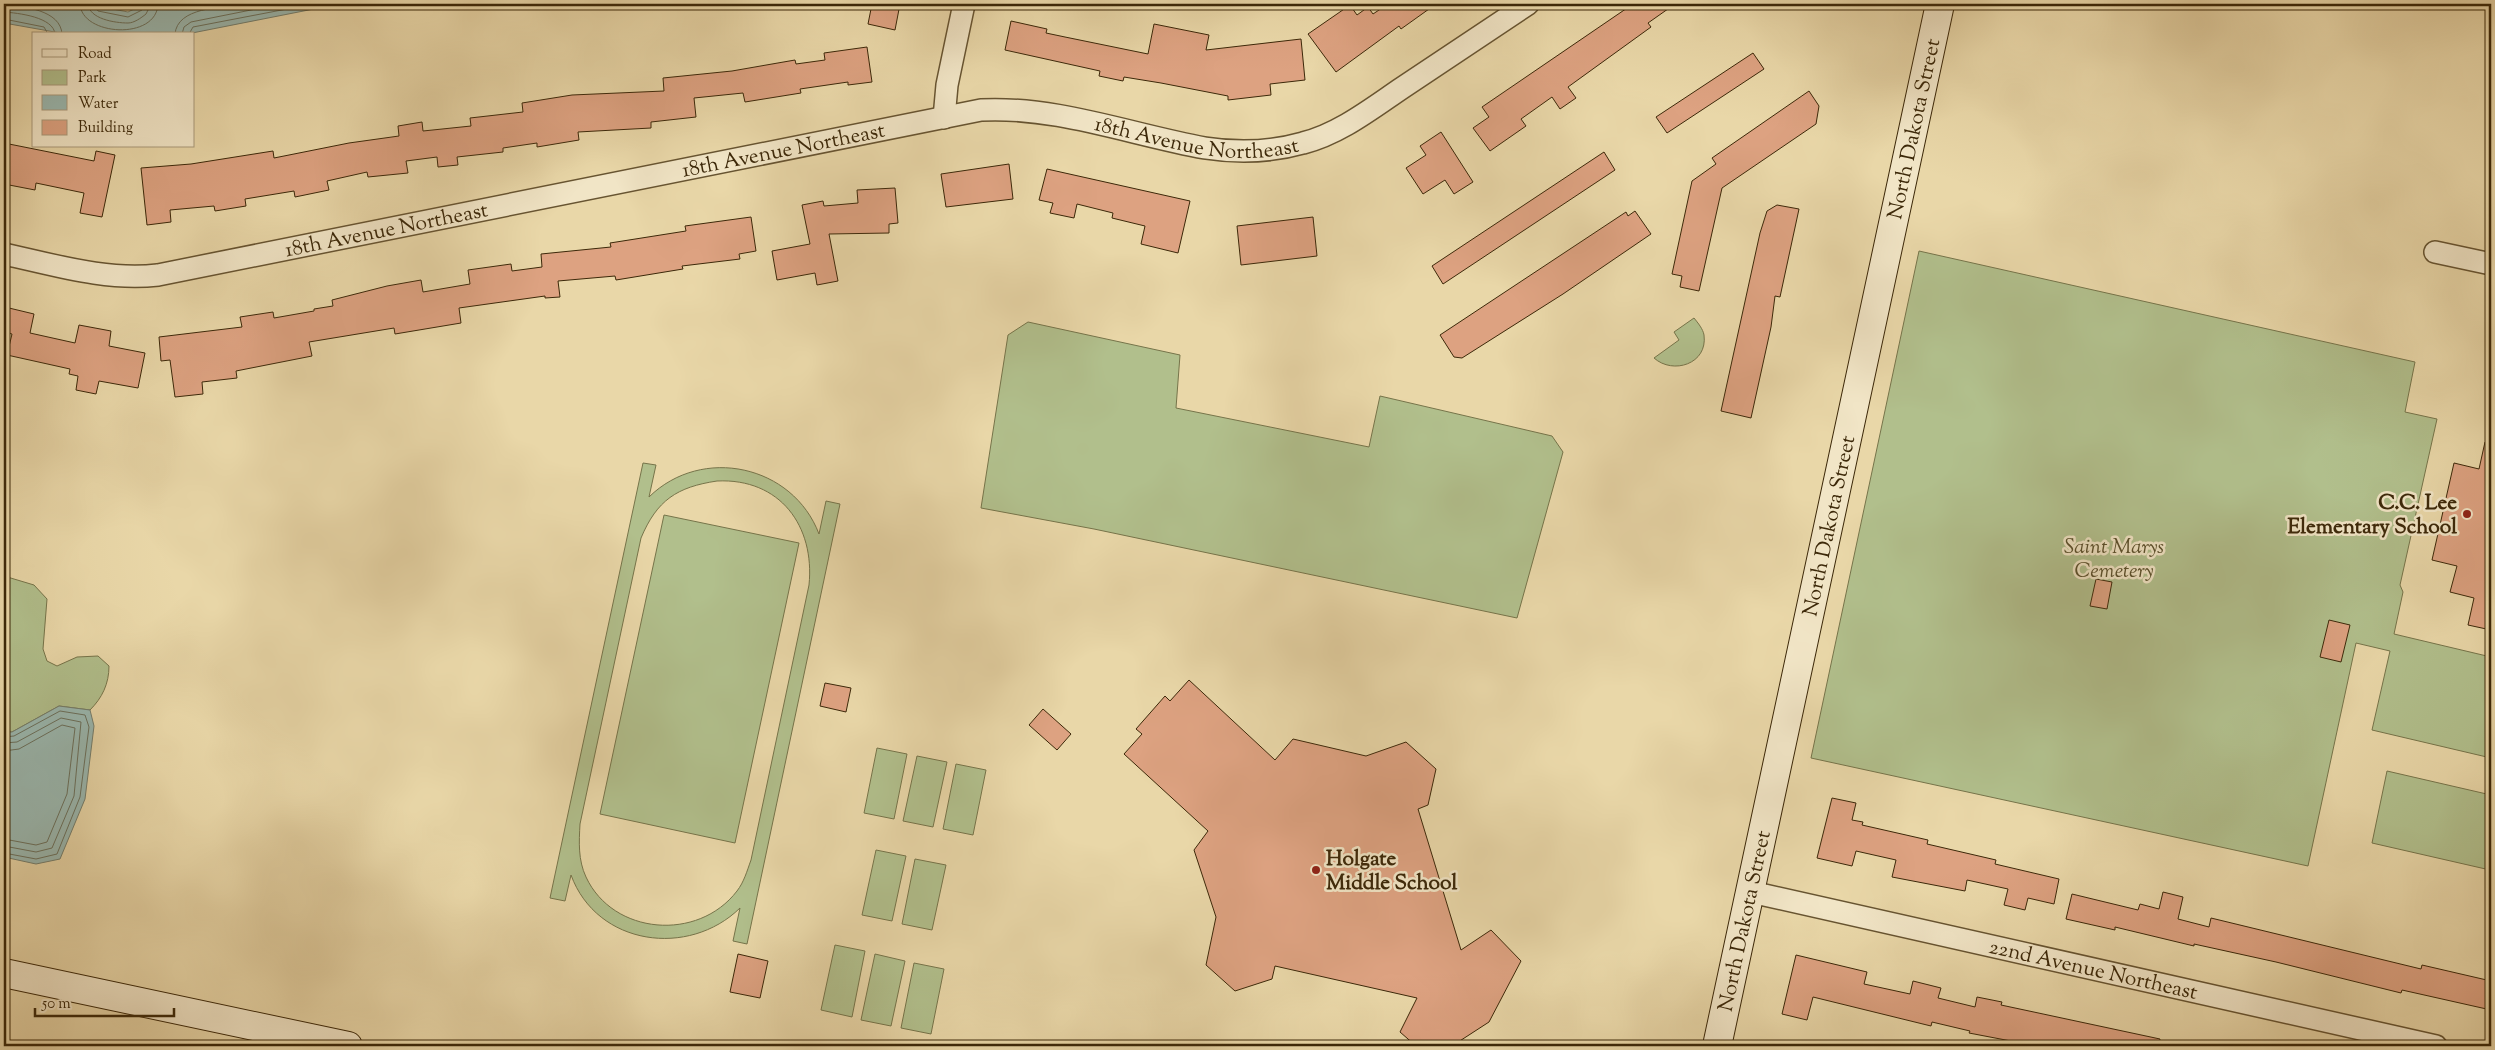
<svg xmlns="http://www.w3.org/2000/svg" width="2495" height="1050" font-family="'Sorts Mill Goudy',serif">
<style>
.green{fill:#b1bf8c;stroke:#76744a;fill-rule:evenodd}
.water{fill:#9ab8b0;stroke:#747e6d}
.lines{fill:none;stroke-linecap:round;stroke-linejoin:round}
.shore{stroke:#6b705c;stroke-width:1}
.building{fill:#dda281;stroke:#3c2809}
.street-casing{stroke:#675431;stroke-width:24}
.secondary-casing{stroke:#3c2809;stroke-width:30}
.street{stroke:#f1e5c6;stroke-width:21}
.secondary{stroke:#f1e5c6;stroke-width:28}
.poi-dot{fill:#8f2418;stroke:#f1e5c6;stroke-width:2}
.labels{text-anchor:middle;stroke-width:5;stroke-linejoin:round;paint-order:stroke}
.street-label{font-size:21px;fill:#3c2809;stroke:#f1e5c6}
.poi-label{font-size:21px;font-weight:bold;fill:#3c2809;stroke:#f1e5c6;text-anchor:end}
.park-label{font-size:21px;font-style:italic;fill:#594e2a;stroke:#f1e5c6}
</style>
<rect width="100%" height="100%" fill="#e9d7a8"/>
<filter id="stains"><feTurbulence type="fractalNoise" baseFrequency=".004" numOctaves="4"/><feColorMatrix values="0 0 0 0 .2 0 0 0 0 .09 0 0 0 0 .02 0 0 0 .5 -.17"/></filter>
<radialGradient id="worn" r=".72"><stop offset=".6" stop-color="#630" stop-opacity="0"/><stop offset="1" stop-color="#630" stop-opacity=".3"/></radialGradient>
<!-- green -->
<g class="green">
<polygon points="1919,251 2415,362 2405,412 2437,419 2400,585 2403,592 2394,634 2491,657 2491,758 2372,730 2390,651 2356,643 2308,866 1811,758"/>
<path d="M1694 318C1698 323 1703 329 1704 335 1708 364 1673 375 1654 358L1679 340 1674 332Z"/>
<polygon points="1028,322 1180,355 1176,408 1369,447 1380,396 1552,436 1563,452 1517,618 1094,529 981,508 1008,335"/>
<path d="M643 463 656 465 649 497C702 445 793 465 819 534L826 501 840 504 747 944 733 941 740 908C689 958 597 946 571 875L565 901 550 898ZM717 481C780 478 815 526 809 585L751 860C747 871 744 882 737 891 698 942 613 935 586 877 578 860 579 842 580 824L641 538C657 500 677 487 717 481Z"/>
<polygon points="664,515 799,543 735,843 600,814"/>
<path d="M4 576 34 585 47 599 43 649 47 661 57 666 77 657 98 656 109 666C109 684 102 698 90 710L59 706 12 732H4Z"/>
<polygon points="877,748 907,754 894,819 864,813"/>
<polygon points="917,756 947,762 933,827 903,821"/>
<polygon points="956,764 986,770 973,835 943,829"/>
<polygon points="2387,771 2491,795 2490,870 2372,843"/>
<polygon points="876,850 906,856 892,921 862,915"/>
<polygon points="915,859 946,865 932,930 902,924"/>
<polygon points="835,945 865,951 852,1017 821,1010"/>
<polygon points="875,954 905,961 891,1026 861,1020"/>
<polygon points="914,963 944,969 931,1034 901,1028"/>
</g>
<!-- water -->
<g class="water">
<polygon points="4,4 87,4 128,12 144,4 339,4 187,34 66,34 4,23"/>
<polygon points="59,706 90,710 94,726 85,799 60,859 36,864 4,857 4,732 12,732"/>
</g>
<g class="lines">
<!-- shore -->
<g class="shore">
<path d="M80 4C81 36 157 41 158 4"/>
<path d="M88 4C89 19 115 23 128 23 134 23 141 18 146 14L151 4"/>
<polyline points="94,4 98,11 128,17 142,10 144,4"/>
<path d="M4 5C23 6 61 10 62 34"/>
<path d="M4 12C18 13 54 17 55 34"/>
<polyline points="4,19 44,27 48,34"/>
<path d="M175 34C177 7 221 8 242 4"/>
<polyline points="182,34 184,27 191,22 281,4"/>
<polyline points="189,34 193,27 313,4"/>
<polyline points="4,737 14,736 60,711 85,715 89,727 80,797 57,854 36,859 4,853"/>
<polyline points="4,743 17,742 61,718 81,722 74,796 52,848 36,852 4,846"/>
<polyline points="4,751 19,749 62,725 75,728 67,794 47,842 36,845 4,839"/>
</g>
</g>
<!-- building -->
<g class="building">
<polygon points="872,4 900,4 895,30 868,24"/>
<polygon points="1388,4 1436,4 1401,29 1399,26 1336,72 1308,34 1350,5 1357,15 1368,7 1373,14"/>
<polygon points="1633,4 1675,4 1648,23 1651,27 1568,87 1576,98 1560,109 1552,97 1521,119 1526,126 1490,151 1473,128 1489,117 1482,107"/>
<polygon points="1011,21 1047,29 1046,33 1065,37 1148,54 1154,24 1209,35 1206,50 1301,39 1305,80 1270,84 1271,95 1228,100 1228,96 1161,83 1124,77 1123,81 1099,76 1100,71 1005,50"/>
<polygon points="867,47 872,82 848,85 848,82 800,89 801,93 745,102 743,93 694,98 696,117 651,122 651,128 578,132 579,140 537,147 537,143 503,148 503,152 457,157 458,165 438,167 437,157 406,161 408,173 368,177 367,172 327,181 329,190 295,197 294,191 245,199 246,206 215,211 214,206 170,210 171,222 147,225 141,168 191,164 273,151 274,158 349,143 399,136 398,126 422,122 423,131 471,126 470,118 523,112 522,103 572,95 664,91 663,78 732,71 795,60 796,64 825,60 824,53"/>
<polygon points="1753,53 1764,69 1667,133 1656,117"/>
<polygon points="1809,91 1819,106 1816,124 1722,188 1699,291 1680,287 1682,276 1672,274 1692,181 1716,164 1712,158"/>
<polygon points="1441,132 1473,182 1454,194 1445,180 1423,194 1406,168 1426,155 1420,146"/>
<polygon points="4,143 94,161 96,151 115,155 102,217 80,213 84,193 36,183 35,190 4,184"/>
<polygon points="1604,152 1615,170 1443,284 1432,266"/>
<polygon points="1009,164 1013,199 946,207 941,174"/>
<polygon points="1047,169 1190,201 1178,253 1141,244 1145,226 1112,218 1113,213 1077,204 1074,218 1050,213 1053,203 1039,200"/>
<polygon points="895,188 898,223 889,224 889,233 829,234 838,281 817,285 815,273 777,280 772,251 810,244 802,205 823,201 824,206 858,203 857,190"/>
<polygon points="1777,205 1799,209 1780,297 1775,296 1771,327 1751,418 1721,411 1760,233 1767,211"/>
<polygon points="1635,211 1651,234 1563,294 1462,358 1454,357 1440,335 1626,212 1628,216"/>
<polygon points="751,217 756,251 739,254 740,259 682,266 683,269 616,280 615,276 558,281 560,297 545,298 545,296 459,308 461,323 395,334 394,328 309,342 312,356 236,371 237,378 202,382 203,394 175,397 170,360 161,361 159,337 242,327 240,317 273,312 274,318 314,311 314,309 333,306 332,300 387,286 421,280 423,292 470,284 468,270 511,264 512,271 542,267 541,254 611,247 610,243 686,231 685,226"/>
<polygon points="1313,217 1317,256 1241,265 1237,226"/>
<polygon points="9,308 34,314 30,333 75,343 79,325 111,331 109,346 145,353 138,388 99,381 96,394 76,390 78,376 69,374 70,369 7,355 12,334 4,332"/>
<polygon points="2485,442 2491,442 2491,630 2468,625 2474,598 2450,592 2457,566 2432,560 2454,463 2479,469"/>
<polygon points="2096,579 2112,582 2107,609 2090,606"/>
<polygon points="2329,620 2350,625 2341,662 2320,657"/>
<polygon points="1189,680 1275,760 1293,739 1366,756 1406,742 1436,769 1428,805 1418,809 1461,950 1491,930 1521,961 1489,1022 1452,1046 1416,1046 1400,1032 1417,998 1275,966 1272,979 1235,991 1206,965 1216,917 1194,850 1208,831 1124,754 1142,734 1136,729 1165,696 1170,701"/>
<polygon points="825,683 851,688 846,712 820,706"/>
<polygon points="1043,709 1071,734 1057,750 1029,725"/>
<polygon points="1832,798 1856,803 1852,820 1863,822 1862,825 1928,840 1927,844 1996,860 1995,864 2059,879 2054,904 2028,898 2025,910 2004,905 2008,889 1967,880 1965,891 1892,877 1896,860 1856,851 1852,866 1817,858"/>
<polygon points="2163,892 2183,897 2178,919 2209,927 2211,918 2421,969 2422,965 2491,981 2491,1010 2402,990 2401,993 2276,962 2194,944 2194,946 2115,927 2115,930 2066,919 2072,894 2138,910 2140,904 2159,909"/>
<polygon points="738,954 768,961 760,998 730,992"/>
<polygon points="1796,955 1867,972 1864,984 1910,994 1913,981 1941,988 1938,998 1975,1007 1977,997 2002,1002 2001,1005 2160,1039 2159,1046 2037,1046 1969,1033 1970,1031 1932,1022 1931,1026 1813,997 1807,1020 1782,1014"/>
</g>
<g class="lines">
<!-- street casing -->
<g class="street-casing">
<g id="street">
<polyline points="944,118 947,85 964,4"/>
<polyline points="2435,252 2491,264"/>
<path id="s1" d="M4 254C55 265 106 281 158 275L981 110C1057 106 1132 135 1205 148 1237 153 1271 152 1303 143 1339 134 1371 109 1402 88 1444 60 1486 32 1528 4"/>
<path id="s2" d="M1751 892 2436 1046"/>
</g>
</g>
<!-- secondary casing -->
<g class="secondary-casing">
<g id="secondary">
<polyline points="4,973 348,1046"/>
<path id="s3" d="M1717 1046 1940 4"/>
</g>
</g>
<!-- street -->
<use href="#street" class="street"/>
<!-- secondary -->
<use href="#secondary" class="secondary"/>
</g>
<!-- markers -->
<g class="poi-dot">
<circle cx="2467" cy="514" r="5"/>
<circle cx="1316" cy="870" r="5"/>
</g>
<g class="labels">
<!-- street labels -->
<g class="street-label">
<text dy="7" stroke="none"><textPath href="#s3" startOffset="938">North Dakota Street</textPath></text>
<text dy="7" stroke="none"><textPath href="#s1" startOffset="1214">18th Avenue Northeast</textPath></text>
<text dy="7" stroke="none"><textPath href="#s1" startOffset="794">18th Avenue Northeast</textPath></text>
<text dy="7" stroke="none"><textPath href="#s1" startOffset="389">18th Avenue Northeast</textPath></text>
<text dy="7" stroke="none"><textPath href="#s3" startOffset="532">North Dakota Street</textPath></text>
<text dy="7" stroke="none"><textPath href="#s3" startOffset="128">North Dakota Street</textPath></text>
<text dy="7" stroke="none"><textPath href="#s2" startOffset="351">22nd Avenue Northeast</textPath></text>
</g>
<!-- poi labels -->
<g class="poi-label">
<text x="2457" y="509">C.C. Lee<tspan x="2457" dy="24">Elementary School</tspan></text>
<text x="1326" y="865" text-anchor="start">Holgate<tspan x="1326" dy="24">Middle School</tspan></text>
</g>
<!-- park labels -->
<g class="park-label">
<text x="2114" y="553">Saint Marys<tspan x="2114" dy="24">Cemetery</tspan></text>
</g>
</g>
<!-- margin -->
<rect width="2495" height="1050" fill="none" stroke="#e9d7a8" stroke-width="20"/>
<rect x="5" y="5" width="2485" height="1040" fill="none" stroke="#3c2809" stroke-width="2.5"/>
<rect x="10" y="10" width="2475" height="1030" fill="none" stroke="#3c2809"/>
<!-- legend -->
<rect x="32" y="32" width="162" height="115" fill="#f1e5c6" stroke="#a9997a"/>
<rect x="42" y="49" width="25" height="8" fill="#f1e5c6" stroke="#a9997a"/>
<text x="78" y="58" font-size="15" fill="#3c2809">Road</text>
<rect x="42" y="70" width="25" height="15" fill="#b1bf8c" stroke="#a9997a"/>
<text x="78" y="82" font-size="15" fill="#3c2809">Park</text>
<rect x="42" y="95" width="25" height="15" fill="#9ab8b0" stroke="#a9997a"/>
<text x="78" y="108" font-size="15" fill="#3c2809">Water</text>
<rect x="42" y="120" width="25" height="15" fill="#dda281" stroke="#a9997a"/>
<text x="78" y="132" font-size="15" fill="#3c2809">Building</text>
<!-- scale -->
<path d="M35 1008v8h139v-8" fill="none" stroke="#3c2809" stroke-width="2.5"/>
<text x="42" y="1008" font-size="15" fill="#3c2809" stroke="#f1e5c6" stroke-width="4" paint-order="stroke">50 m</text>
<rect width="100%" height="100%" filter="url(#stains)"/>
<rect width="100%" height="100%" fill="url(#worn)"/>
</svg>
